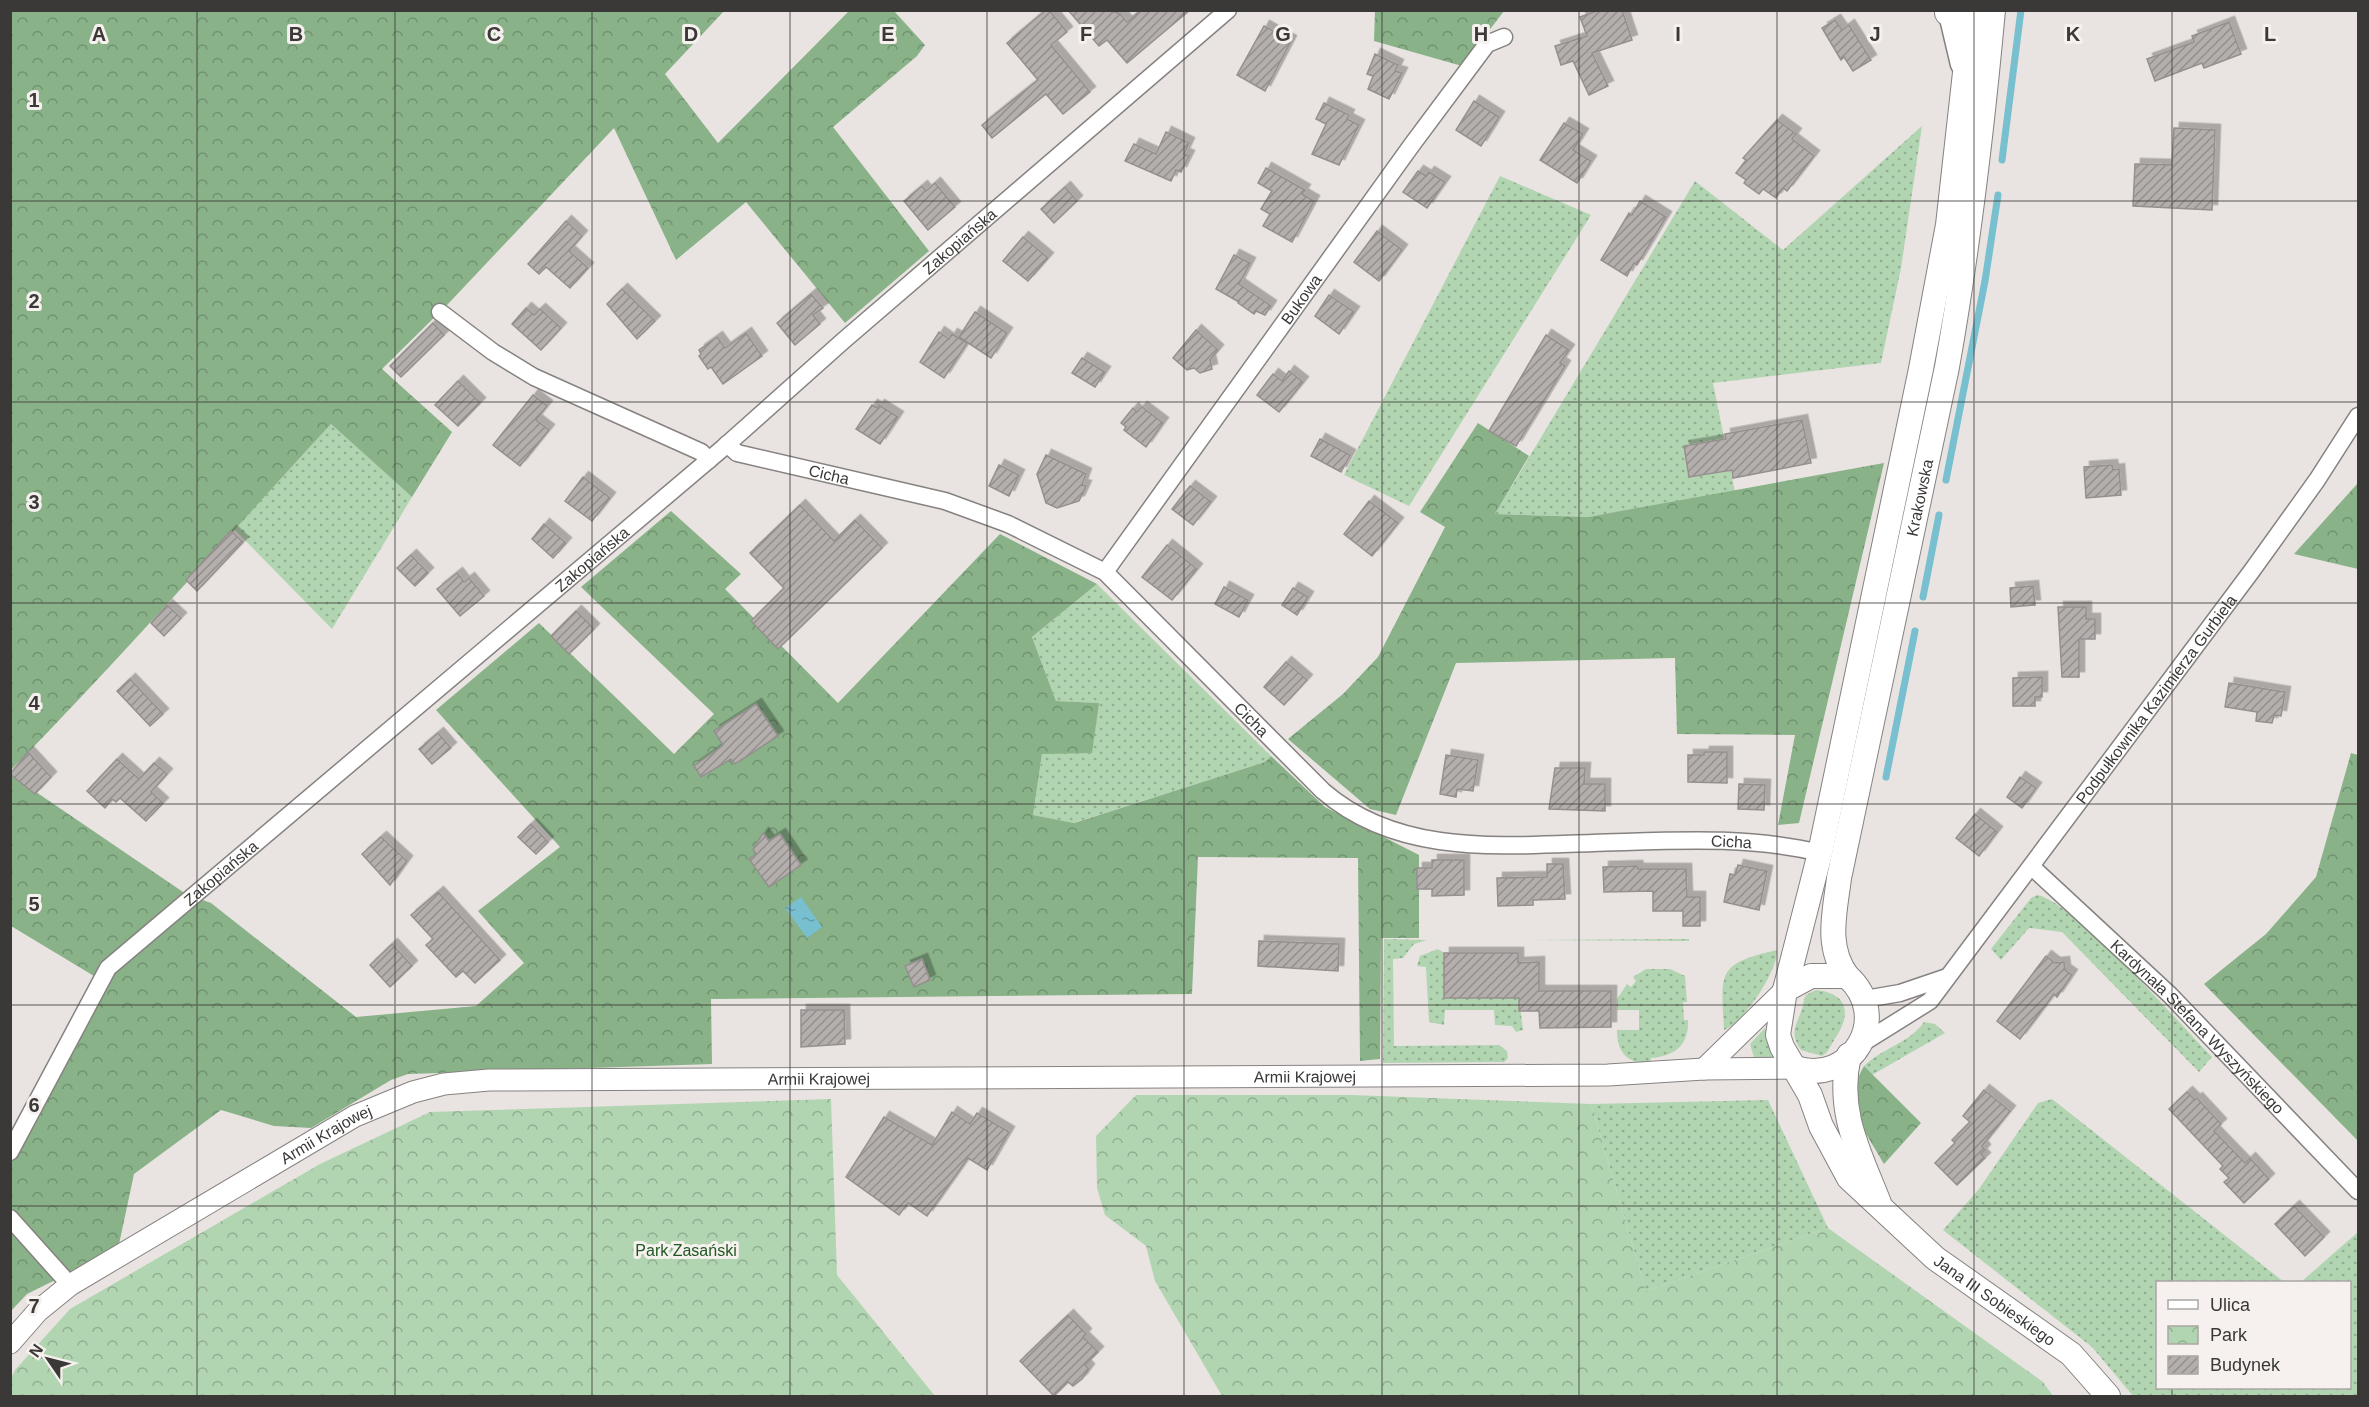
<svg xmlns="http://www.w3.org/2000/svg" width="2369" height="1407" font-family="Arial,sans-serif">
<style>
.grass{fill:url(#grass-dots)}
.forest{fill:url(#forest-crowns)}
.park{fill:url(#park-crowns)}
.water{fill:url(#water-ripples)}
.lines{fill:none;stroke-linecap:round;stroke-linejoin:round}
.stream{stroke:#78bfcf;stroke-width:7}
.building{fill:url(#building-hatch);stroke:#95908e;stroke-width:1.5;filter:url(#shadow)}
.minor-casing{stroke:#868280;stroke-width:19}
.tertiary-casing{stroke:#868280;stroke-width:23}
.secondary-casing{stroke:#868280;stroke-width:26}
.minor{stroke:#fff;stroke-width:16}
.tertiary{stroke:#fff;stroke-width:21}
.secondary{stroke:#fff;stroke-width:24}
.grid{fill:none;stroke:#3a3937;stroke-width:1.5;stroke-opacity:0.55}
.labels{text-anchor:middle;stroke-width:6;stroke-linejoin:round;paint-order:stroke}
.street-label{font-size:16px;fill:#3a3937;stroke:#f6f1ee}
.park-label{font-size:16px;fill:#1e5921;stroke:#f6f1ee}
.grid-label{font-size:20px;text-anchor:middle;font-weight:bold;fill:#3a3937;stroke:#f6f1ee;stroke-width:6;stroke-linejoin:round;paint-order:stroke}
</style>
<defs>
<pattern id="grass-dots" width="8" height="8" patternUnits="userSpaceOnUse" patternTransform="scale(1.5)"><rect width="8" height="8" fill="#b2d5b1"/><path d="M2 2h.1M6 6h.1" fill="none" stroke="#92ae91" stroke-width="1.8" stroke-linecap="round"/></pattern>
<pattern id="forest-crowns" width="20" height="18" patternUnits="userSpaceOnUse" patternTransform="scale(1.5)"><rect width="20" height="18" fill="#89b288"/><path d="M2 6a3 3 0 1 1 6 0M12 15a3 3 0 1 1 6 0" fill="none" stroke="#719270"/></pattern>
<pattern id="park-crowns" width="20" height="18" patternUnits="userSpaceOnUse" patternTransform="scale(1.5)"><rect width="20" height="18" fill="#b2d5b1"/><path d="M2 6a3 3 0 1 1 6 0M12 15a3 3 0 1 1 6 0" fill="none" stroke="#92ae91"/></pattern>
<pattern id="water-ripples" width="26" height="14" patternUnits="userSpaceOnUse" patternTransform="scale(1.5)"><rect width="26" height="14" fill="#78bfcf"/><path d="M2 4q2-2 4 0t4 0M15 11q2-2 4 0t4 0" fill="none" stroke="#639ca9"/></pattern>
<pattern id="building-hatch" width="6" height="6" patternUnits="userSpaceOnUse" patternTransform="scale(1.5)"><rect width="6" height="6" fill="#b4afad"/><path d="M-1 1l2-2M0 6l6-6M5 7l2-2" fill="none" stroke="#938f8e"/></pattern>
<filter id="shadow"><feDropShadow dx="5.5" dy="-5.5" stdDeviation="0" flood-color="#0004"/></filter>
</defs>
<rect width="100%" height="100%" fill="#e9e4e1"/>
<!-- grass -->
<g class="grass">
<polygon points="1922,126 1901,268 1881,363 1713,383 1735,492 1588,517 1495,514 1695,181 1783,250"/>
<polygon points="1500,176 1591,215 1409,506 1344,475"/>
<polygon points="331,424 412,497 332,629 234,529"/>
<polygon points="1097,584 1271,756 1265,762 1073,823 1033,815 1042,754 1098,703 1056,701 1032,637"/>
<path d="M2037 895C2073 901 2181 1025 2212 1057L2199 1072 2062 932 2029 928 2001 960 1991 949 2031 898Z"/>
<polygon points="1384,939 1427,940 1414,944 1403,958 1393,959 1394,1046 1499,1045 1507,1051 1508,1058 1504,1062 1383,1063"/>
<polygon points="1689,939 1689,941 1526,940"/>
<polygon points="1438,949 1444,953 1444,998 1519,998 1523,1030 1516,1032 1512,1026 1495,1025 1494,1010 1445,1010 1444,1025 1429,1022 1426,967 1417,966 1420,956"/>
<path d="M1777 950C1778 971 1743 1023 1724 1030 1721 972 1716 964 1777 950Z"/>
<path d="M1646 969H1670L1685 976 1687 1002H1683L1684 1020H1688C1689 1046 1674 1056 1651 1058L1650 1064C1627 1063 1617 1053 1617 1030H1639V1010H1617V999L1627 984 1631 987 1636 981 1633 977Z"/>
<path d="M1816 990C1847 993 1852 1013 1836 1037 1831 1044 1830 1051 1822 1056L1801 1050C1789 1033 1796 1026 1802 1009 1804 1004 1803 1000 1806 995Z"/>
<path d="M1924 1022 1935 1024 1945 1033 1872 1075 1864 1066C1884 1047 1911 1042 1924 1022Z"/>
<polygon points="1765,1028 1774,1058 1755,1061 1750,1044"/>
<polygon points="2052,1099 2284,1282 2158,1282 2158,1388 2350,1388 2350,1282 2301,1282 2358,1232 2358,1396 2133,1396 2092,1347 1943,1230 1979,1189 2038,1103"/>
<polygon points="1768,1100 1828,1228 1646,1291 1591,1104"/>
</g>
<!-- forest -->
<g class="forest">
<path d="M11 11H724L665 74 718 143 849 11H894L925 45 917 56 833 127 929 251 845 323 746 202 676 260 614 128 448 304 382 369 452 432 412 497 331 424C224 540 121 658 11 770Z"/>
<polygon points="1375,11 1504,11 1462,66 1374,41"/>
<polygon points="1478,423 1529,456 1495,514 1588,517 1884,463 1799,823 1778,825 1795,735 1677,734 1675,658 1456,663 1396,815 1370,809 1288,739 1343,694 1378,657 1445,527 1420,512"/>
<polygon points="2358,483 2358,569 2294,554"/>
<polygon points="671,511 741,574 725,589 838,703 1000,534 1097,584 1032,637 1056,701 1099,703 1092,753 1042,754 1033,815 1074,823 1265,762 1271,756 1325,807 1419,855 1419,938 1381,938 1380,1059 1360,1061 1358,858 1198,857 1192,994 711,999 712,1064 408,1074 391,1080 311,1128 274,1126 221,1110 134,1174 118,1249 27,1294 11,1311 11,1140 94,976 11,926 11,775 186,894 211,903 356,1017 476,1006 524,963 478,911 560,847 436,710 539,623 674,754 714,714 581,587"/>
<polygon points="2351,753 2358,755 2358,1141 2204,984 2266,934 2316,877"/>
<path d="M1864 1066 1921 1123 1884 1164C1865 1129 1841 1106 1864 1066Z"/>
</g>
<!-- park -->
<g class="park">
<polygon points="1136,1095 1352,1095 1591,1104 1646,1291 1828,1228 2043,1382 2053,1396 1222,1396 1155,1281 1146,1246 1105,1215 1097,1188 1096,1136"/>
<polygon points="831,1099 837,1275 935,1396 11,1396 11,1378 15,1370 70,1309 320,1164 430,1112"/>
</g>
<!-- water -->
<polygon class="water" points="801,897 822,927 807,938 785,908"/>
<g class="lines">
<!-- stream -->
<g class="stream">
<polyline points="2002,160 2021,10"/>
<polyline points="1946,480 1985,281 1998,195"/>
<polyline points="1923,597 1939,515"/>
<polyline points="1886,777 1915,631"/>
</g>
</g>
<!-- building -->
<g class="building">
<polygon points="1046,10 1049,10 1067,32 1051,45 1090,92 1063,114 1046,94 992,138 982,125 1038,80 1007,43"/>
<polygon points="1068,10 1110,10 1120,14 1127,22 1141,10 1190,10 1127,63 1107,40 1099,46"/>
<polygon points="1599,10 1622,10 1632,40 1592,53 1608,86 1589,95 1573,61 1561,65 1555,46 1587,36 1580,17"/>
<polygon points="1835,20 1842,30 1849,25 1871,60 1853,71 1844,57 1841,60 1822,28"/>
<polygon points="2229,22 2241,54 2204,68 2202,63 2155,81 2147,59 2194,42 2192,36"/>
<polygon points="1264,26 1291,41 1265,91 1237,75"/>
<polygon points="1375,54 1398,65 1395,71 1402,73 1389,99 1368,89 1373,76 1367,74"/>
<polygon points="1474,101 1499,117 1481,146 1456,130"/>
<polygon points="1324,103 1349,115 1347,119 1359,125 1339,165 1312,154 1326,124 1316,119"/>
<polygon points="1777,120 1796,134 1792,139 1814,156 1787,191 1783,188 1776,198 1763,189 1759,194 1744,183 1746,180 1736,173 1746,160 1743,158"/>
<polygon points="1564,123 1583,134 1573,150 1591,161 1577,183 1540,160"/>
<polygon points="2174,128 2215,130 2212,210 2133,206 2135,164 2172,165"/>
<polygon points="1166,132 1189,143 1184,154 1189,156 1181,172 1176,170 1171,181 1125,161 1134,144 1156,154"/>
<polygon points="1266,168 1305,190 1302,194 1314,201 1292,242 1263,226 1270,214 1261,209 1272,191 1258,183"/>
<polygon points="1418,171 1426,176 1429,172 1445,182 1427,208 1403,192"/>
<polygon points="935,183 955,207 928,230 904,201 922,186 926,191"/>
<polygon points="1065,187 1077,201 1054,223 1041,209"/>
<polygon points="1640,201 1666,217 1637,265 1634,263 1627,276 1601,260 1629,213 1632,215"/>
<polygon points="566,221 582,236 569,251 588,268 570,288 546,267 539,274 528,264"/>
<polygon points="1377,231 1402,250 1379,281 1354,262"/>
<polygon points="1023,237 1048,258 1028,281 1003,261"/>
<polygon points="1234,255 1250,263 1239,284 1271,306 1265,315 1256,311 1254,314 1238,303 1239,302 1216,289"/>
<polygon points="622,289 655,321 637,339 607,304"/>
<polygon points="811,294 823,308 813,315 820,324 795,345 777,323"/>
<polygon points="1329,295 1354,312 1339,334 1315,316"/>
<polygon points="526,308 534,315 540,309 561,328 541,350 512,324"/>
<polygon points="975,312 1007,333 991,358 959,337"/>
<polygon points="433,323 444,335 401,377 390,366"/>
<polygon points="1196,330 1218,350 1210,360 1212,369 1200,373 1194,368 1187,370 1173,358"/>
<polygon points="939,332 949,339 952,334 967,343 944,378 920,362"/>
<polygon points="746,333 762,356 723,384 711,367 708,369 699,356 701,354 699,350 717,337 725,348"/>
<polygon points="1546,335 1569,350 1560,363 1565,366 1516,446 1489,431"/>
<polygon points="1082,358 1105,372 1095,387 1072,373"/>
<polygon points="1289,371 1303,382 1279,412 1257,395 1273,374 1282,381"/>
<polygon points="458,381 480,403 458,426 435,405"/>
<polygon points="533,395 547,406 536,420 549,430 520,466 493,445"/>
<polygon points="872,405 877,408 879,405 898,417 880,444 856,429"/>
<polygon points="1142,407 1163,423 1146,447 1124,430 1126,427 1121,423 1133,408 1137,412"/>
<polygon points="1802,420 1811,463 1733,478 1732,470 1689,477 1684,446 1726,439 1725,434"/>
<polygon points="1320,439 1350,455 1341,472 1311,456"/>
<polygon points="1046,455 1086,474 1082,485 1086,486 1079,501 1057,508 1046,503 1037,474"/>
<polygon points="999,465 1019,475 1009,496 989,486"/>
<polygon points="2112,465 2113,470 2119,469 2121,495 2086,498 2084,467"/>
<polygon points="583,477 610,498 592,521 565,501"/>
<polygon points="1190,486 1211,502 1193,525 1172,509"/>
<polygon points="1369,501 1398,523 1372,556 1344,534"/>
<polygon points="800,505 834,541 855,520 882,548 778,649 751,621 784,588 750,553"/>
<polygon points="544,524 566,543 553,558 532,539"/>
<polygon points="231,531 243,542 197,591 186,580"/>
<polygon points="1167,545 1197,569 1172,600 1142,577"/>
<polygon points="411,555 428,573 415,586 397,568"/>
<polygon points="457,573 464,582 469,578 484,596 460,616 437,589"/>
<polygon points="2033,586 2035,605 2011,607 2010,588"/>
<polygon points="1224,587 1248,600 1239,617 1215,604"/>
<polygon points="1293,588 1308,597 1297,615 1282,605"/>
<polygon points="167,605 181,618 164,636 151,623"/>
<polygon points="2058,607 2086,607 2086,619 2095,619 2095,639 2079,639 2079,677 2062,677"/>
<polygon points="576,611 594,629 569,654 551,636"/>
<polygon points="1286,662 1307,680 1284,705 1264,687"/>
<polygon points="2042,677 2042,697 2035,697 2035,706 2013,706 2013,678"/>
<polygon points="130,679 163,714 150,726 117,691"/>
<polygon points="2229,683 2285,692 2281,716 2274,715 2272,723 2256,721 2257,712 2225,707"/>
<polygon points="756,704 778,736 735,764 731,759 701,777 694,766 723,745 714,731"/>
<polygon points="438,733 451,748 432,764 419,749"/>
<polygon points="28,752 51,777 35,794 10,774"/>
<polygon points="1704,752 1727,752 1727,783 1688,782 1688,755 1704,755"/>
<polygon points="1446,755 1478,760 1473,791 1457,789 1456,797 1440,794"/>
<polygon points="117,759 139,779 154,763 167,774 151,792 163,803 146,821 120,798 116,802 112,799 105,808 87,791"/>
<polygon points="1555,768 1585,768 1584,784 1605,784 1605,811 1549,809"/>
<polygon points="2020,777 2036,788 2022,808 2007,797"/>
<polygon points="1739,784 1765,785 1764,810 1738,809"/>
<polygon points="1975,814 1997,832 1979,856 1956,838"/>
<polygon points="531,824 548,842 536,854 518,837"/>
<polygon points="763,833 769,841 780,834 801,865 769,887 749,859 756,854 753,849"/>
<polygon points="381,837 407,861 390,885 362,854"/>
<polygon points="1432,860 1464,860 1464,895 1432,896 1432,889 1417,889 1417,868 1432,868"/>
<polygon points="1547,864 1563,864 1565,899 1533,900 1533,905 1498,906 1497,878 1547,877"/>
<polygon points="1738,865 1767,871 1759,910 1724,902 1730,874 1735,875"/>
<polygon points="1637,866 1638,869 1686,869 1687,897 1700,897 1700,926 1683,926 1683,911 1653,911 1653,891 1604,892 1603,867"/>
<polygon points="438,892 500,960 475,983 463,971 456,977 426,945 433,939 411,915"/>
<polygon points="1259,941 1339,944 1338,971 1258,966"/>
<polygon points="392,944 412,966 390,987 370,965"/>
<polygon points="1444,953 1518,953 1518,963 1539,962 1539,991 1611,991 1611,1027 1540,1028 1539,1011 1519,1011 1519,998 1444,998"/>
<polygon points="2046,956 2055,963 2064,962 2065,970 2072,975 2057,997 2054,994 2020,1039 1997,1021"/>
<polygon points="922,959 930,980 914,987 905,966"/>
<polygon points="801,1010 844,1010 845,1044 801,1047"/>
<polygon points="1984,1090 2010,1111 1982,1146 1985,1150 1981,1154 1985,1158 1957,1185 1935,1163 1955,1143 1952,1140 1970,1122 1963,1116"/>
<polygon points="2187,1092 2195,1100 2197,1098 2221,1124 2214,1131 2245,1163 2250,1158 2269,1179 2244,1203 2224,1182 2229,1178 2220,1169 2223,1166 2169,1109"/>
<polygon points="952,1112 970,1124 977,1113 1009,1132 987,1170 968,1158 927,1216 908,1203 899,1215 846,1177 884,1117 932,1145"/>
<polygon points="2294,1206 2324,1237 2305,1256 2275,1224"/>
<polygon points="1068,1315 1086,1334 1083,1337 1098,1352 1085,1365 1089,1369 1082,1379 1073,1386 1068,1382 1054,1396 1020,1361"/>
</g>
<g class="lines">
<!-- minor casing -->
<g class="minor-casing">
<g id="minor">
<polyline points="1946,10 1959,65"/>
<polyline points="440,312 493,352 534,377 701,452 709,460"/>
<path id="s1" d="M727 444 737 453 945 501 1008 524 1105 572 1323 791C1398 856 1500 846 1593 843 1668 841 1746 835 1820 853"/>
<path id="s2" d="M1105 572 1411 146 1487 44 1504 37"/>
<path id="s3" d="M2032 867 2170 995 2358 1191"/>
<polyline points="1865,999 1900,993 1947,977"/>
<path id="s4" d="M1858 1046 1930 1001 2251 572 2317 480 2358 416"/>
<path id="s5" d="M10 1152 108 968 723 448 843 341 1228 10"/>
<polyline points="10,1218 70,1285"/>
</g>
</g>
<!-- tertiary casing -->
<g class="tertiary-casing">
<g id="tertiary">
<polyline points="1704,1069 1785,990"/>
<path id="s6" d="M10 1343 38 1311 70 1285 355 1116 413 1092 444 1084 489 1080 1608 1075 1704 1069 1795 1068"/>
</g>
</g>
<!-- secondary casing -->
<g class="secondary-casing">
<g id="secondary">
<path id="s7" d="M1972 10 1948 225 1921 369 1820 853 1785 990 1778 1035 1782 1047 1810 1095 1821 1126 1849 1178 1935 1258 2071 1354 2108 1396"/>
<polyline points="1947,13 1972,16 1975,10"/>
<path id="s8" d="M1847 976C1825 946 1835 912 1839 878L1947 367C1968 249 1982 130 1993 10"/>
<path d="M1785 990 1811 976H1847C1893 1017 1852 1086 1795 1068"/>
<path d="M1849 1055C1836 1111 1859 1152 1879 1203"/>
</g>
</g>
<!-- minor -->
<use href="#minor" class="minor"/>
<!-- tertiary -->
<use href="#tertiary" class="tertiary"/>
<!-- secondary -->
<use href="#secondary" class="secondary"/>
</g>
<!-- grid -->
<path class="grid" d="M197 10V1396M395 10V1396M592 10V1396M790 10V1396M987 10V1396M1184 10V1396M1382 10V1396M1579 10V1396M1777 10V1396M1974 10V1396M2172 10V1282M10 201H2358M10 402H2358M10 603H2358M10 804H2358M10 1005H2358M10 1206H2358M2172 1388V1396"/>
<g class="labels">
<!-- street labels -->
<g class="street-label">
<text dy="6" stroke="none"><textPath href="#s5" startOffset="1328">Zakopiańska</textPath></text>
<text dy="6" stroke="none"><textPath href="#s2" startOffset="336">Bukowa</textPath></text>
<text dy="6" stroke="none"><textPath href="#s1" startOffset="108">Cicha</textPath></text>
<text dy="6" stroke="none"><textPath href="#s8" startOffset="490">Krakowska</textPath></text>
<text dy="6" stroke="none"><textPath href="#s5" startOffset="842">Zakopiańska</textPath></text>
<text dy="6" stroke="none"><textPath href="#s4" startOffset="462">Podpułkownika Kazimierza Gurbiela</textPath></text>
<text dy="6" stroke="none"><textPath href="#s1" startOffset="610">Cicha</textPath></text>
<text dy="6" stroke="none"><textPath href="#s1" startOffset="1132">Cicha</textPath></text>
<text dy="6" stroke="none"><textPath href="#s5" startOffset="356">Zakopiańska</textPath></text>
<text dy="6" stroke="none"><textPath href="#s3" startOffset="230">Kardynała Stefana Wyszyńskiego</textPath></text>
<text dy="6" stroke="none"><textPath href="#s6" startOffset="1371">Armii Krajowej</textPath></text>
<text dy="6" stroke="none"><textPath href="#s6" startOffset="885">Armii Krajowej</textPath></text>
<text dy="6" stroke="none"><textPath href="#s6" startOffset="381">Armii Krajowej</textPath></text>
<text dy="6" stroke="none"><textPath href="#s7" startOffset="1395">Jana III Sobieskiego</textPath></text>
</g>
<!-- park labels -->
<g class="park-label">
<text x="686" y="1256">Park Zasański</text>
</g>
</g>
<g class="grid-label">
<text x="99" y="41">A</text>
<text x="296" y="41">B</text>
<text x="494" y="41">C</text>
<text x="691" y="41">D</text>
<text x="888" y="41">E</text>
<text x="1086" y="41">F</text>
<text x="1283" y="41">G</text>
<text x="1481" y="41">H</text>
<text x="1678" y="41">I</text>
<text x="1875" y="41">J</text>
<text x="2073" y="41">K</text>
<text x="2270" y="41">L</text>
<text x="34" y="107">1</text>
<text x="34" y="308">2</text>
<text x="34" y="509">3</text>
<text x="34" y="710">4</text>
<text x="34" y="911">5</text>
<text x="34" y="1112">6</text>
<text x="34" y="1313">7</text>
</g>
<!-- border -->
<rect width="2369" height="1407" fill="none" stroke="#3a3937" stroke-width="24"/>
<!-- legend -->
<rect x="2156" y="1281" width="195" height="108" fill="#f6f1ee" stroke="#aba7a5" stroke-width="1.5"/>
<rect x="2168" y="1300" width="30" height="9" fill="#ffffff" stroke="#aba7a5" stroke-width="1.5"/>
<text x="2210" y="1311" font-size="18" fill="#3a3937">Ulica</text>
<rect x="2168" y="1326" width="30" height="18" fill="url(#park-crowns)" stroke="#aba7a5" stroke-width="1.5"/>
<text x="2210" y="1341" font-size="18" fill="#3a3937">Park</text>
<rect x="2168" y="1356" width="30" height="18" fill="url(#building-hatch)" stroke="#aba7a5" stroke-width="1.5"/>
<text x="2210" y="1371" font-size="18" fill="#3a3937">Budynek</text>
<!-- north arrow -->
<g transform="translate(48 1359) rotate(305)" stroke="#f6f1ee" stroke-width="4.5" paint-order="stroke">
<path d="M0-4.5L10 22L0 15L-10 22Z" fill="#3a3937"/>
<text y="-9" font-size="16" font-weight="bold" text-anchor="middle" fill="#3a3937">N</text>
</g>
</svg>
